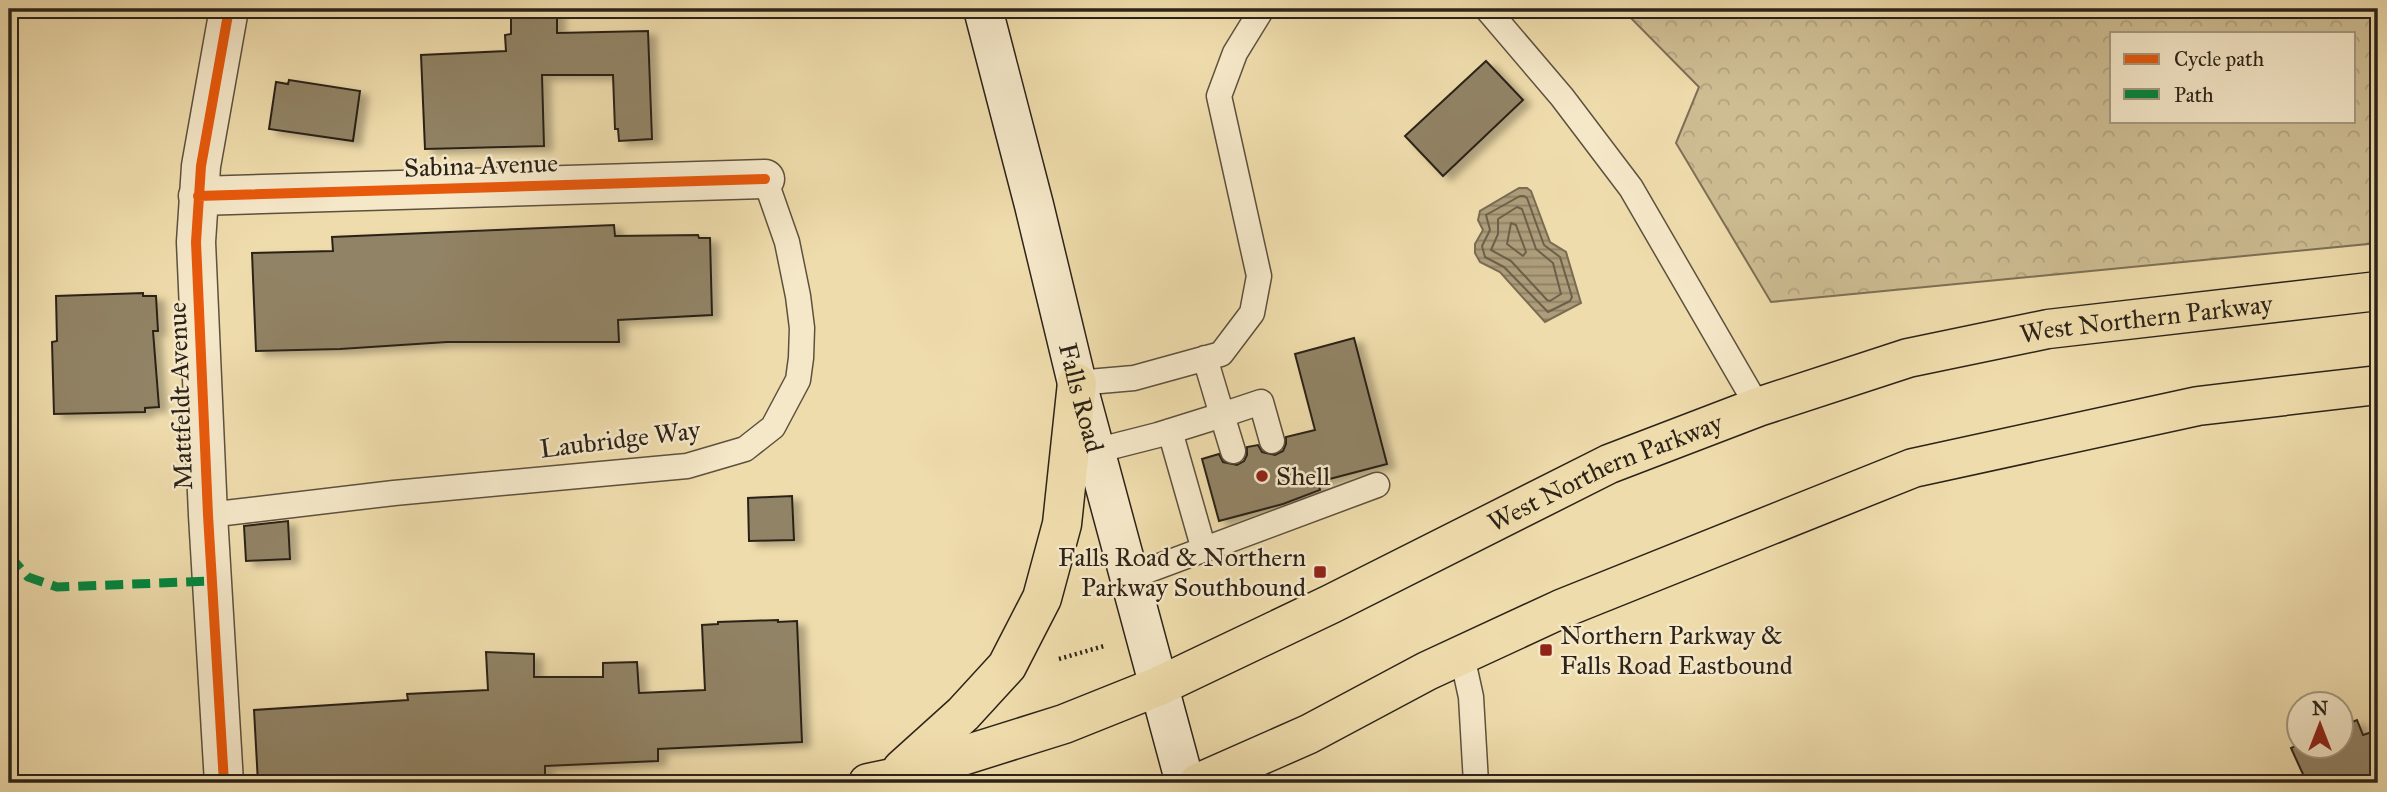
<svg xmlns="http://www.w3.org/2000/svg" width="2387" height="792" font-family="'IM FELL Great Primer',serif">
<defs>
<pattern id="forest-crowns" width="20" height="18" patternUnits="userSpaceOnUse" patternTransform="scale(1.75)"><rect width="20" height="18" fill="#cebd93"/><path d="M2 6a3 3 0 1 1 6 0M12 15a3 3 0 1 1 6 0" fill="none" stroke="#b1a27e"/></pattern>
<pattern id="water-rules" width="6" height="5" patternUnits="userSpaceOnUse" patternTransform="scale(1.75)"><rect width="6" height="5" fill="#ad9d7a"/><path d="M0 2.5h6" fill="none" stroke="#8d8063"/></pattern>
<filter id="shadow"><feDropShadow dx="8" dy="4.5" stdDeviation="3.5" flood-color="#0004"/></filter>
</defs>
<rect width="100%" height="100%" fill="#efdcac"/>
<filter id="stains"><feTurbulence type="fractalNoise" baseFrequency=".00286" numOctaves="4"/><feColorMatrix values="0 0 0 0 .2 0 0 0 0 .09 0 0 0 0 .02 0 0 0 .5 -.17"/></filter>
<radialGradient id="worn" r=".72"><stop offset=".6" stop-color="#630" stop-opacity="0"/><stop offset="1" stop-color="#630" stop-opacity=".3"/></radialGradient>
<path fill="url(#forest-crowns)" stroke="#7d7056" stroke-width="2" fill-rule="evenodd" d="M1622,9h756v234l-607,59 -95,-159 23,-56zM2112,33h242v88h-242z"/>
<path fill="url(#water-rules)" stroke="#796c53" stroke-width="2" d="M1519,188h8l4,3 19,51 16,10 15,51 -36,19 -45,-50 -20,-10 -5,-9v-9l8,-14 -5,-10 2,-9z"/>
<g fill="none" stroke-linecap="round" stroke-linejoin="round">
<path stroke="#6c604a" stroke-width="2" d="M1520,196h4l3,2 17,47 16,12 12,40 -2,4 -22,11 -44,-45 -19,-10 -3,-11 8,-16 -4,-15z
M1517,207l5,2 14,40 17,14 8,31 -11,7 -3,-1 -36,-39 -20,-11 7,-16v-15z
M1511,223l5,2 10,27 -3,4 -16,-12z"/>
</g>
<path fill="#918365" stroke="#2c2319" stroke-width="2" filter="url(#shadow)" d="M511,9h46v24l91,-2 4,108 -33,2 -1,-12h-3l-2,-54h-71l2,71 -119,3 -4,-94 85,-4 -1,-16 6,-1z
M1486,61l37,39 -80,76 -38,-40z
M289,80l71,11 -7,50 -84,-12 7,-47 12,2z
M614,225l1,11 83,-1 1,3h11l2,77 -94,5 1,22h-172l-107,7 -84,2 -4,-98 81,-2 -1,-14z
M143,293v3h13l2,35h-5l6,76 -14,1v4l-91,2 -2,-72 5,-1 -1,-45z
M1354,338l33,126 -69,18 2,8 -37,14 -64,17 -17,-62 17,-5 4,8 14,3 7,-4 3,-6v-8l11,-2 4,7 13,3 8,-4 3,-7v-7l29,-7 -20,-76z
M792,496l2,44 -45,1 -1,-43z
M288,521l2,38 -44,2 -2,-35z
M778,620v2l19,-1 5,121 -144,7v12l-113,5v10l-73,4v3h-214l-4,-73 154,-10 -1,-6 81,-4 -2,-38 48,2v23h69v-14l34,-1 2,31 66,-3 -3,-65 16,-1v-2z
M2357,720l6,15 15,-5v53h-71l-16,-35 9,-4v2h42v-20z"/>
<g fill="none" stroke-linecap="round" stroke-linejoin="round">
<defs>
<path id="service" d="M1487,9l75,88 69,91 127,219
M1077,383l57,-5 87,-24 31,-41 7,-37 -40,-180 16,-43 27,-44
M1170,431l34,119
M1095,451l63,-16 64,-20 -17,-57
M1233,451l-11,-36 39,-13 11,39
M208,515l186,-22 293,-27 58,-17 28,-22 25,-47 3,-22 1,-30 -4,-32 -11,-54 -22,-63
M1130,577l247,-92
M1462,656l9,41 5,86"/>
<path id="minor" d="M198,196l567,-17
M224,783l-16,-268 -12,-273 5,-76 28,-157"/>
<g id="secondary">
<path id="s1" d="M983,9l51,196 43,178 108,400"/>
</g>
<g id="primary">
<path d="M902,769l61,-55 44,-48 35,-68 20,-74 15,-141"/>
<path id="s2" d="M868,783l24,-5 172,-54 95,-38 172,-82 278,-140 149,-57 150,-49 140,-29 330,-38"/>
<path d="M1198,783l111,-49 118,-63 134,-62 352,-141 285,-62 180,-21"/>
</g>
</defs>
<use href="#service" stroke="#5d513e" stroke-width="27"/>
<use href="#minor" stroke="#5d513e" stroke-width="41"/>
<use href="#secondary" stroke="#2c2319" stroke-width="41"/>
<use href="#primary" stroke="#2c2319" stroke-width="41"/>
<path stroke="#2c2319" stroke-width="4.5" stroke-dasharray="2 3.5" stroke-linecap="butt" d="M1059,659l45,-13"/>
<use href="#service" stroke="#f5e8c9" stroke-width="24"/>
<use href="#minor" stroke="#f5e8c9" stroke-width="38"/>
<use href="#secondary" stroke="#f5e8c9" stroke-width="38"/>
<use href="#primary" stroke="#efdcac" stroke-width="38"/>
<path stroke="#00873e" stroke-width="9" stroke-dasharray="18 9" stroke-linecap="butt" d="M9,555l19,22 29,10 155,-6"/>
<defs>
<path id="cycleway" d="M198,196l567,-17
M224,783l-16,-268 -12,-273 5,-76 28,-157"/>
</defs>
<use href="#cycleway" stroke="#f5e8c9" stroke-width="15"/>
<use href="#cycleway" stroke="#e8590c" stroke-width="10"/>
</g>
<g fill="#8f2418" stroke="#f5e8c9" stroke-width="2.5">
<circle cx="1262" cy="476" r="7"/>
<rect x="1313" y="565" width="14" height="14" rx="3.5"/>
<rect x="1539" y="643" width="14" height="14" rx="3.5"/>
</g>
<g text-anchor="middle" stroke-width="5" stroke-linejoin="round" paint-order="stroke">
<g font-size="26" fill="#2c2319" stroke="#f5e8c9">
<text transform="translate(481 165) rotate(-2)" y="9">Sabina Avenue</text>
<text dy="9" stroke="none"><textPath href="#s2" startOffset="1368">West Northern Parkway</textPath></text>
<text transform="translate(180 396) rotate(-92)" y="9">Mattfeldt Avenue</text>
<text dy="9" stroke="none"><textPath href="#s1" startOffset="401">Falls Road</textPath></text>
<text transform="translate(620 439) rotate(-7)" y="9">Laubridge Way</text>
<text dy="9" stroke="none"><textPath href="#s2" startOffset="802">West Northern Parkway</textPath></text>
</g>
<g font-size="26" fill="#2c2319" stroke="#f5e8c9" text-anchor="start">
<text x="1276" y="485">Shell</text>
<text x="1306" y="566" text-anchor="end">Falls Road &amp; Northern<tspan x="1306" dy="30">Parkway Southbound</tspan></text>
<text x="1560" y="644">Northern Parkway &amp;<tspan x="1560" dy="30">Falls Road Eastbound</tspan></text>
</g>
</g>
<rect width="2387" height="792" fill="none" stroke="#efdcac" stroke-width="35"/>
<rect x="10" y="10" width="2366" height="771" fill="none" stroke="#2c2319" stroke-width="3.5"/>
<rect x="18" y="18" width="2352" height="757" fill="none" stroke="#2c2319" stroke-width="2"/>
<rect x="2110" y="32" width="245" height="91" fill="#f5e8c9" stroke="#a59983" stroke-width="2"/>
<rect x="2124" y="54" width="35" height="10" fill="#e8590c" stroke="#a59983" stroke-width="2"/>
<text x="2174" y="66" font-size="21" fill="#2c2319">Cycle path</text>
<rect x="2124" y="89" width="35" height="10" fill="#00873e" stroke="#a59983" stroke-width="2"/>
<text x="2174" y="102" font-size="21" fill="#2c2319">Path</text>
<g transform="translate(2320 725)"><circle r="33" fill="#f5e8c9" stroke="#a59983" stroke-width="2"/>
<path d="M0-5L12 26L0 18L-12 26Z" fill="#8f2418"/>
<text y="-10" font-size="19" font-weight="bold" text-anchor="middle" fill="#2c2319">N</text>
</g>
<rect width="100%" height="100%" filter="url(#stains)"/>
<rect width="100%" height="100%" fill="url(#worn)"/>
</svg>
